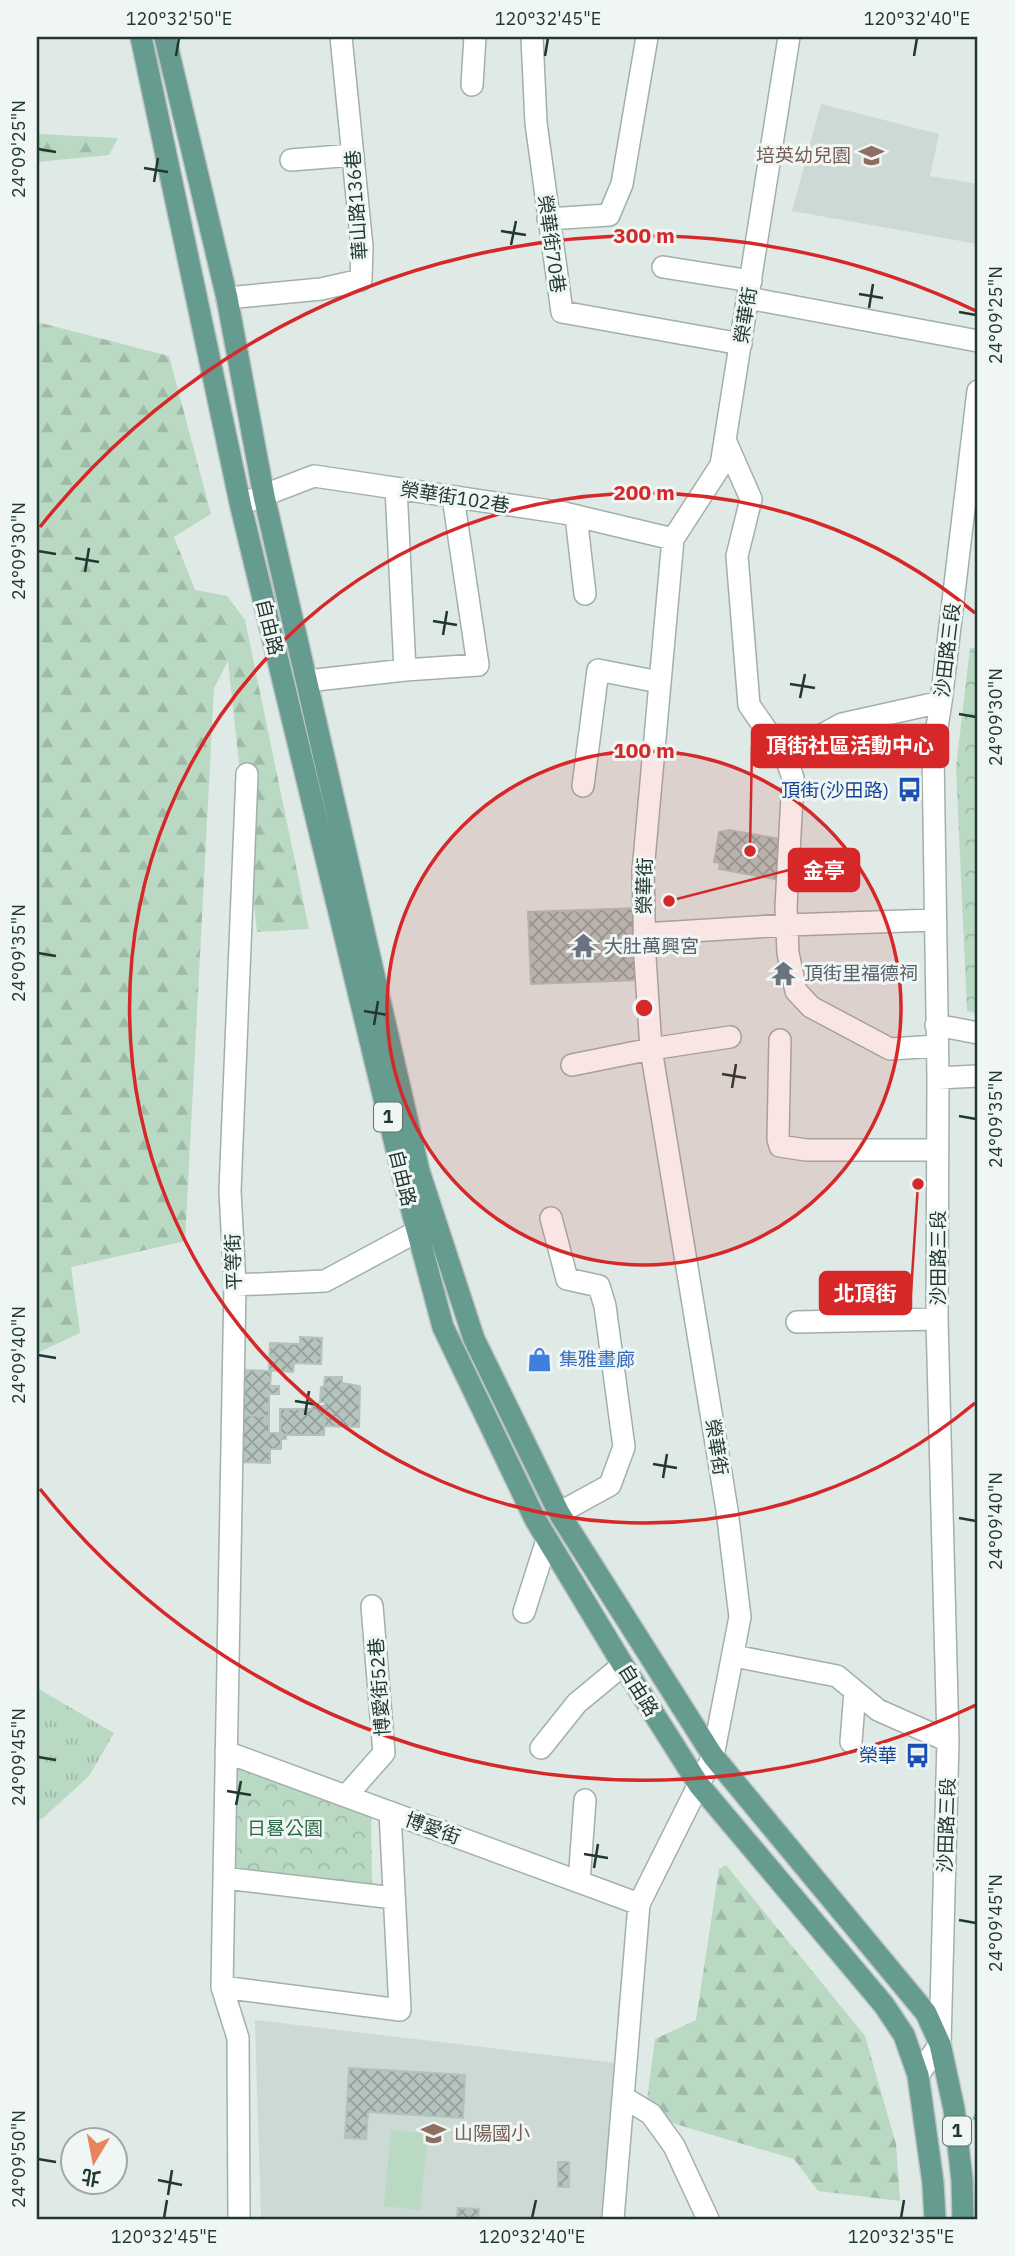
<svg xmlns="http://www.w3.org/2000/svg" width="1015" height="2256" font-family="'IBM Plex Sans','Noto Sans TC',sans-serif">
<defs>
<pattern id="grass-tufts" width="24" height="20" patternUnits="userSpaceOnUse" patternTransform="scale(1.75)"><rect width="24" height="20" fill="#b9d9c2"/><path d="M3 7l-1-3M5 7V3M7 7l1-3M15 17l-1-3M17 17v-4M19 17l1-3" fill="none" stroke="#9fbba7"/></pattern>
<pattern id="forest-firs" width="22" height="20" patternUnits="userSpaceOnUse" patternTransform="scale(1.75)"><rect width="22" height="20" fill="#b9d9c2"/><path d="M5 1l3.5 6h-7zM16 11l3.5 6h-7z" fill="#9fbba7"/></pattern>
<pattern id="park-crowns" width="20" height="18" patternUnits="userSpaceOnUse" patternTransform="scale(1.75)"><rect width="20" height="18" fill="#b9d9c2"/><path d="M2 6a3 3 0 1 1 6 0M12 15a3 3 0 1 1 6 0" fill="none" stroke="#9fbba7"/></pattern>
<pattern id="building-cross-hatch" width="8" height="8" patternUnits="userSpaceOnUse" patternTransform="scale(1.75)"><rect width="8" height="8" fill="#b5c4be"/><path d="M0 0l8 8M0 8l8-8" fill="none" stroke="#93a09b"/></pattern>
</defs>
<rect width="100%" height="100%" fill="#dfe9e5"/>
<path fill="#cdd9d4" d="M821,104l118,30 -9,42 48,8v60l-186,-33z
M255,2020l361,43 -15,156h-340z"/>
<path fill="url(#grass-tufts)" d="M37,1688l77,45 -25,43 -46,42 -6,2z"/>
<path fill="url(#forest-firs)" d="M37,134l81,4 -9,17 -72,7z
M37,322l132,34 42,158 -37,23 21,53 32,6 18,24 64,309 -52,3 -29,-271 -14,27 -29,553 -114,26 9,66 -43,20z
M726,1865l139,171 31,108 4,57 -82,-10 -24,-32 -149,-44 10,-76 41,-19 23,-151z"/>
<path fill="url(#park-crowns)" d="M970,648h8v366l-11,-3 -11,-244z
M237,1759l134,48 1,78 -136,-12z"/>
<path fill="#b9d9c2" d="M391,2130l37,4 -8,76 -36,-4z"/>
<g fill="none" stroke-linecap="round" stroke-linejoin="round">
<path stroke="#8ac0cc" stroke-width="5" d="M975,2118l3,-4"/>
</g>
<path fill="url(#building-cross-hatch)" stroke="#b2c2bc" stroke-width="2" d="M729,830l58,10 -7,40 -61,-11 1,-6 -6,-1 5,-30z
M638,908l2,72 -109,4 -3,-72z
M300,1337l22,1 -1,26 -27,-1 -1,9 -24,-2 1,-27 30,1z
M240,1370l31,1 -1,15h9v8h-10v22l-29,-1z
M325,1377h17v6l18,3 -1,41 -35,-1 1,-24h-5l1,-15h3z
M312,1406h13l-1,29h-38v4h-5v10h-11v14l-31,-1 1,-47 29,1v17h11v-24h32z
M349,2068l116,7 -2,43 -95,-6 -2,27 -21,-1z
M558,2162h11v25h-11z
M458,2208l21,1 -1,10h-21z"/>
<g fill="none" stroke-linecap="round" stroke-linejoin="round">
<defs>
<path id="minor" d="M532,37l4,86 26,189 179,32
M472,85l3,-48
M291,160l62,-5
M548,219l61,-4 13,-31 25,-147
M663,267l88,14
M227,298l94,-9 40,-9 1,-33 -21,-210
M748,298l230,43
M725,440l26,59 -14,57 12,149 37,53 7,20 -7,129 2,46 8,38 15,16 79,42 47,-3
M396,488l9,182
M241,504l73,-28 250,37 109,26
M576,516l9,78
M307,681l98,-11 73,-5 -25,-168
M786,758l21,-15 35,-19 99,-22
M583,786l15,-116 61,12
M644,934l143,-9 148,-5
M936,1025l42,8
M780,1040l-2,99 2,7 26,4h132
M572,1065l79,-16 79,-12
M938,1078l40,-2
M551,1218l16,61 32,7 6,20 19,141 -14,38 -51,28
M235,1285l90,-4 91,-49
M797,1322l140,-3
M524,1612l23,-72
M734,1656l103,20 41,34 70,31
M851,1742l4,-51
M541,1748l36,-45 46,-38
M226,1752l413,152
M346,1796l38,-43 -12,-147
M224,1878l170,20
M579,1882l6,-82
M222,1987l178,23 -10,-198
M918,2075l22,-31 8,-303 -11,-422 1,-241 -5,-326 8,-50 37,-311
M623,2097l28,17 23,32 34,73
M239,2219l-1,-181 -16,-51 13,-702 -5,-94 17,-417
M613,2219l26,-315 74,-148 27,-139 -13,-107 -76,-461 -6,-92 -2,-86 30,-332 48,-74 68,-428"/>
<path id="major" d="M141,37l100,470 163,674 39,146 92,192 88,146 76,120 185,220 20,30 14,40 15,108 2,36
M165,37l62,261 37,198 155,675 55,168 85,174 154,243 213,257 14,31 14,65 8,71 1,39"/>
</defs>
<use href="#minor" stroke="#a2b0ac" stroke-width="24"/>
<use href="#major" stroke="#bcc3c2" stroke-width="24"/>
<use href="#minor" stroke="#fff" stroke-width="21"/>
<use href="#major" stroke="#669c8f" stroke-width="21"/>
</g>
<path fill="none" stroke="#213832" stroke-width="2.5" d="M176,56l3,-18M545,56l3,-18M914,56l3,-18M38,149l18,3M144,168l24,4M154,182l4,-24M501,231l25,4M511,245l5,-24M859,294l24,4M869,308l4,-24M959,312l17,3M38,551l18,3M75,558l24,4M85,572l4,-24M433,621l24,4M443,635l4,-24M790,684l25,4M800,698l5,-24M959,714l17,3M38,953l18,3M364,1011l24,4M374,1025l4,-24M722,1074l24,4M732,1088l4,-24M959,1116l17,3M38,1355l18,3M295,1401l24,4M305,1415l4,-24M653,1464l24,4M663,1478l4,-24M959,1518l17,3M38,1757l18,3M227,1791l24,4M236,1805l5,-24M584,1854l24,4M594,1868l4,-24M959,1920l17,3M38,2159l18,3M158,2180l24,5M168,2195l4,-25M164,2218l3,-18M532,2218l4,-18M901,2218l3,-18"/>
<circle cx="644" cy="1008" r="257" fill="#d62828" fill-opacity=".12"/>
<g fill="none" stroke="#d62828" stroke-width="3.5">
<circle cx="644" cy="1008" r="257"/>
<path d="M975 1403A515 515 0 1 1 975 613"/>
<path d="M976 1705A772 772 0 0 1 40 1489M40 527A772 772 0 0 1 976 311"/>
</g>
<defs>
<symbol id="school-bare" viewBox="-9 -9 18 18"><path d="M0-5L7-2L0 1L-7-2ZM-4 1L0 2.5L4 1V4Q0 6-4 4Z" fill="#8d6e63" stroke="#eff6f3" stroke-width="2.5" paint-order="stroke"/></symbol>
<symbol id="bus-bare" viewBox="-9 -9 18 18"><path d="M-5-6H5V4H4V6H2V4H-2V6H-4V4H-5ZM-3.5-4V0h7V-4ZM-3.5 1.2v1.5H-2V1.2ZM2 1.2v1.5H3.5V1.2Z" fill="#1a4fb4" stroke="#eff6f3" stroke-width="2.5" paint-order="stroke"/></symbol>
<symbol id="temple-bare" viewBox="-9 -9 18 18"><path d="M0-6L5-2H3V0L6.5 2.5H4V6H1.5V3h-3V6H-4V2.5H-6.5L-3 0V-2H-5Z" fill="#6b7280" stroke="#eff6f3" stroke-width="2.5" paint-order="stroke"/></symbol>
<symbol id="shop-bare" viewBox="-9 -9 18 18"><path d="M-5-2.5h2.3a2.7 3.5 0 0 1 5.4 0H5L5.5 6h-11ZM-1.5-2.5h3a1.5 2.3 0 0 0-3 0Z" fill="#3f7fe0" stroke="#eff6f3" stroke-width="2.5" paint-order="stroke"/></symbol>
</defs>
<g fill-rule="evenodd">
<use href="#school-bare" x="854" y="138" width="35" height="35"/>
<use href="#bus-bare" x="892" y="772" width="35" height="35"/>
<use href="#temple-bare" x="566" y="928" width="35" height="35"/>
<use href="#temple-bare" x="766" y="956" width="35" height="35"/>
<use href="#shop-bare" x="522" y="1342" width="35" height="35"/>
<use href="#bus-bare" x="900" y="1738" width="35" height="35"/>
<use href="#school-bare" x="416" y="2116" width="35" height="35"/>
</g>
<g text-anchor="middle" stroke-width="6" stroke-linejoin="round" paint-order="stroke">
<g fill="#eff6f3" stroke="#5f716c" stroke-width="2">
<rect x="374" y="1102.5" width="28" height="29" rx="5"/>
<rect x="943" y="2116.5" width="28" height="29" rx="5"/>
</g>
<g font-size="18" font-weight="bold" fill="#213832">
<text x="388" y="1123">1</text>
<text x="957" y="2137">1</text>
</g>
<g font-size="19" fill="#785e54" stroke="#eff6f3" text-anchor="end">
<text x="851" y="162">培英幼兒園</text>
<text x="454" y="2140" text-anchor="start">山陽國小</text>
</g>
<g font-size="19" fill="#213832" stroke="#eff6f3">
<text transform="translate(356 205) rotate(-94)" y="7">華山路136巷</text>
<text transform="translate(552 244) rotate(82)" y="7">榮華街70巷</text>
<text transform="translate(745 315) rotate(-81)" y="7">榮華街</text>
<text transform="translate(455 497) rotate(9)" y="7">榮華街102巷</text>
<text transform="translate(270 627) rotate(76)" y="7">自由路</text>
<text transform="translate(947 650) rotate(-83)" y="7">沙田路三段</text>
<text transform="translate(644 886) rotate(-89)" y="7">榮華街</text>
<text transform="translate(403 1178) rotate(76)" y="7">自由路</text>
<text transform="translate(938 1258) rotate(-90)" y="7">沙田路三段</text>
<text transform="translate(233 1262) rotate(-92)" y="7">平等街</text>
<text transform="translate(717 1447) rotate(81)" y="7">榮華街</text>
<text transform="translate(379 1687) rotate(-94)" y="7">博愛街52巷</text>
<text transform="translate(639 1690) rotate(58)" y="7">自由路</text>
<text transform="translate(946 1825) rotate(-88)" y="7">沙田路三段</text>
<text transform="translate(433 1828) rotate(20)" y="7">博愛街</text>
</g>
<g font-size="19" fill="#164399" stroke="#eff6f3" text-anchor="end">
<text x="889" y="797">頂街(沙田路)</text>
<text x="897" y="1762">榮華</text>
</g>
<g font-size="19" fill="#5b616d" stroke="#eff6f3" text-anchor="start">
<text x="604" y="953">大肚萬興宮</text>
<text x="804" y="980">頂街里福德祠</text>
</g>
<g font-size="19" fill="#366cbe" stroke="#eff6f3" text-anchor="start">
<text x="559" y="1366">集雅畫廊</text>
</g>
<g font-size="19" fill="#2e6c48" stroke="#eff6f3">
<text x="285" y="1835">日晷公園</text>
</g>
</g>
<circle cx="644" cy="1008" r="10" fill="#d62828" stroke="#eff6f3" stroke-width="3.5"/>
<g font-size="21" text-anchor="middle" font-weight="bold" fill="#d62828" stroke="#eff6f3" stroke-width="6" stroke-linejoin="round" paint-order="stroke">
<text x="644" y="243">300 m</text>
<text x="644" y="500">200 m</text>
<text x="644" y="758">100 m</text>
</g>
<path fill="none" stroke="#d62828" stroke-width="2.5" d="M750 851L752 746M669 901L789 870M918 1184L911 1293"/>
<g fill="#d62828" stroke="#eff6f3" stroke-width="2.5">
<circle cx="750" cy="851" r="7"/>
<circle cx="669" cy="901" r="7"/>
<circle cx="918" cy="1184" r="7"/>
</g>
<g fill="#d62828" stroke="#d62828" stroke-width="2.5">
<rect x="752" y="725" width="196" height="42" rx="7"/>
<rect x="789" y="849" width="70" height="42" rx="7"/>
<rect x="820" y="1272" width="91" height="42" rx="7"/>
</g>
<g font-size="21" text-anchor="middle" font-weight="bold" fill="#fff">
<text x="850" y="753">頂街社區活動中心</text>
<text x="824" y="878">金亭</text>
<text x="865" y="1301">北頂街</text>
</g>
<rect width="1015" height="2256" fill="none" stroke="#eff6f3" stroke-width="77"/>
<g transform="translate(94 2161) rotate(190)"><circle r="33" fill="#eff6f3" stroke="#9daaa6" stroke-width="2"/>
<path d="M0-5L12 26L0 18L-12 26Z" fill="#e9835e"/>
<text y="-10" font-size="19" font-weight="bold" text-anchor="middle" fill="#213832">北</text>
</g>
<rect x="38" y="38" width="938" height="2180" fill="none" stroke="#213832" stroke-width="2.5"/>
<g font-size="18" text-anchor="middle" fill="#213832">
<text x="179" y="25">120°32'50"E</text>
<text x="548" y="25">120°32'45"E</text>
<text x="917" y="25">120°32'40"E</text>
<text transform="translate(19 149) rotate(-90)" y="6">24°09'25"N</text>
<text transform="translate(996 315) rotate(-90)" y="6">24°09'25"N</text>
<text transform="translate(19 551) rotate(-90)" y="6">24°09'30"N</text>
<text transform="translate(996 717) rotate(-90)" y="6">24°09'30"N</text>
<text transform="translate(19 953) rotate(-90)" y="6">24°09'35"N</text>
<text transform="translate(996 1119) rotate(-90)" y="6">24°09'35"N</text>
<text transform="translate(19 1355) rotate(-90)" y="6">24°09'40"N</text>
<text transform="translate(996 1521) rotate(-90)" y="6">24°09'40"N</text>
<text transform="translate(19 1757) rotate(-90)" y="6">24°09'45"N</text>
<text transform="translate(996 1923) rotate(-90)" y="6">24°09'45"N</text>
<text transform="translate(19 2159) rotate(-90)" y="6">24°09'50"N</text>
<text x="164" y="2243">120°32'45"E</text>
<text x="532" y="2243">120°32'40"E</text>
<text x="901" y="2243">120°32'35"E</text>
</g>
</svg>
